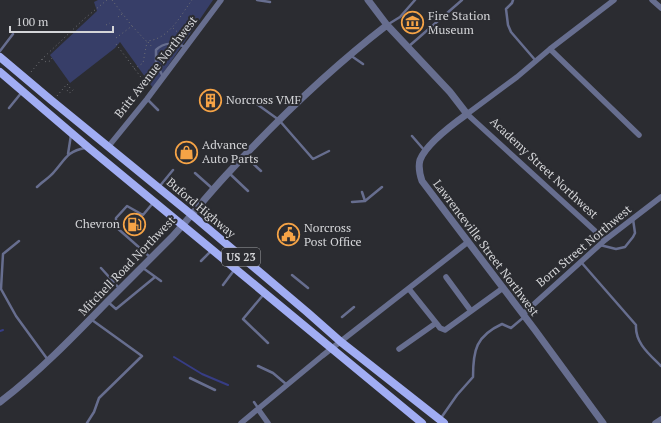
<svg xmlns="http://www.w3.org/2000/svg" width="661" height="423" font-family="'PT Serif',serif">
<rect width="100%" height="100%" fill="#2b2c31"/>
<path fill="#373e68" d="M98,0h115l-60,88 -33,-46 -5,6 -45,35 -20,-28 47,-44 -3,-9z"/>
<g fill="none" stroke-linecap="round" stroke-linejoin="round">
<path stroke="#373d85" stroke-width="2" d="M0,331l3,-1
M174,357l28,17 26,11"/>
<path stroke="#6f7074" stroke-width="1" stroke-dasharray="1 3" stroke-linecap="butt" d="M112,0l20,26
M118,17l4,-3
M106,25l4,-2
M173,28l10,9
M116,38l16,-12 14,15c23,-1 34,-25 46,-41
M148,42l4,5
M116,44l30,40
M42,59l4,3 4,-1 2,-3
M134,69l9,-6 4,-21
M31,72l10,-12 43,-41 23,-19
M57,96l10,-12 3,3 -3,4 3,2 4,-4"/>
<path stroke="#676e8f" stroke-width="2.5" d="M257,0l13,2
M513,0l-1,3 -6,6 2,16 3,7 25,29
M387,25l13,-8 15,-17
M408,47l54,-47
M0,51l13,-17
M350,55l13,9
M163,77l-7,-15v-12c8,-8 19,-8 29,-3
M147,99l11,11
M254,102l25,18 34,39 16,-8
M9,108l13,-16
M412,136l13,15
M68,154l3,-19
M245,156l16,15
M195,173l18,16
M229,173l19,18
M37,187c5,-5 12,-9 17,-15 11,-12 13,-21 31,-24
M159,187l14,-17
M362,192l3,9
M352,202l13,-1 17,-14
M19,241l-16,13 -2,35 15,27 32,44
M600,245l16,4 9,-2 8,-10 2,-4 -2,-14
M150,257l-34,-30v-9l11,-12 16,9 10,-12
M201,261l10,-10
M581,262l55,63c-1,18 13,29 25,41
M101,268l18,20
M143,268l18,13
M292,275l16,13
M223,285l12,-16
M264,294l-21,25 25,24
M108,302l8,7 39,-32
M342,317l12,-10
M258,366l15,7 13,11
M190,378l25,12
M254,402l4,6
M441,418l16,-23 16,-18c0,-27 3,-41 29,-53l9,4 13,-11
M87,423l7,-11 5,-14 43,-42 -50,-36"/>
<path stroke="#676e8f" stroke-width="5.5" d="M652,0l9,8
M550,49l89,86
M108,147l39,-48 74,-99
M605,240l-138,-126 50,-37 33,-28 64,-49
M446,277l25,34
M409,289l28,35 3,4 5,2 58,-42
M523,314l82,-74 56,-43
M399,349l37,-26
M258,409l10,14
M241,423l81,-67 146,-114
M655,423l6,-4"/>
<path stroke="#676e8f" stroke-width="7" d="M368,0l19,25 63,67 17,22c-14,10 -41,30 -47,46 -2,7 0,15 2,21l113,149 68,93
M0,402c38,-29 72,-64 106,-99 22,-22 44,-44 66,-66 20,-22 38,-45 58,-66 49,-53 100,-102 157,-146"/>
<path stroke="#a1adf3" stroke-width="8" d="M0,57l51,43 141,115 115,97 34,30 103,81
M0,72l89,76 333,275"/>
</g>
<defs>
<symbol id="museum-ring" viewBox="-11 -11 22 22"><circle r="9.5" fill="#2b2c31" stroke="#f5a346" stroke-width="1.5"/><path d="M0-6L6-3V-2H-6V-3ZM-5-1h2V3h-2ZM-1-1h2V3h-2ZM3-1h2V3H3ZM-6 4H6V6H-6Z" fill="#f5a346"/></symbol>
<symbol id="building-ring" viewBox="-11 -11 22 22"><circle r="9.5" fill="#2b2c31" stroke="#f5a346" stroke-width="1.5"/><path d="M-4-6H4V6H1V3H-1V6H-4ZM-2.5-4.3h1.7v1.8h-1.7ZM.8-4.3h1.7v1.8H.8ZM-2.5-1h1.7V.8h-1.7ZM.8-1h1.7V.8H.8Z" fill="#f5a346"/></symbol>
<symbol id="shop-ring" viewBox="-11 -11 22 22"><circle r="9.5" fill="#2b2c31" stroke="#f5a346" stroke-width="1.5"/><path d="M-5-2.5h2.3a2.7 3.5 0 0 1 5.4 0H5L5.5 6h-11ZM-1.5-2.5h3a1.5 2.3 0 0 0-3 0Z" fill="#f5a346"/></symbol>
<symbol id="fuel-ring" viewBox="-11 -11 22 22"><circle r="9.5" fill="#2b2c31" stroke="#f5a346" stroke-width="1.5"/><path d="M-5.5-6h7V0h2V4h1.3V-2.5L3-4.5l.8-.8L6-3V5H2.5V1h-1V6h-7ZM-4.2-4.7v3.2H.2V-4.7Z" fill="#f5a346"/></symbol>
<symbol id="civic-ring" viewBox="-11 -11 22 22"><circle r="9.5" fill="#2b2c31" stroke="#f5a346" stroke-width="1.5"/><path d="M-.6-6.5H3V-4.5H.6V-3L4-1V1h2V6H-6V1h2V-1L-.6-3ZM-1.2 2.5V6h2.4V2.5Z" fill="#f5a346"/></symbol>
</defs>
<g fill-rule="evenodd">
<use href="#museum-ring" x="400" y="10" width="25" height="25"/>
<use href="#building-ring" x="198" y="88" width="25" height="25"/>
<use href="#shop-ring" x="174" y="140" width="25" height="25"/>
<use href="#fuel-ring" x="122" y="212" width="25" height="25"/>
<use href="#civic-ring" x="276" y="222" width="25" height="25"/>
</g>
<g text-anchor="middle" stroke-width="4" stroke-linejoin="round" paint-order="stroke">
<rect fill="#2b2c31" stroke="#a1a2a6" stroke-width="1" x="222" y="248" width="38" height="18" rx="3"/>
<g font-size="11" font-weight="bold" fill="#d4d5d8">
<text x="241" y="261">US 23</text>
</g>
<g font-size="12" fill="#d4d5d8" stroke="#2b2c31" text-anchor="start">
<text x="428" y="20">Fire Station<tspan x="428" dy="14">Museum</tspan></text>
<text x="226" y="104">Norcross VMF</text>
<text x="202" y="149">Advance<tspan x="202" dy="14">Auto Parts</tspan></text>
<text x="120" y="228" text-anchor="end">Chevron</text>
<text x="304" y="232">Norcross<tspan x="304" dy="14">Post Office</tspan></text>
</g>
<g font-size="12" fill="#d4d5d8" stroke="#2b2c31">
<text transform="translate(156 67) rotate(-52)" y="4">Britt Avenue Northwest</text>
<text transform="translate(544 168) rotate(43)" y="4">Academy Street Northwest</text>
<text transform="translate(201 208) rotate(40)" y="4">Buford Highway</text>
<text transform="translate(584 246) rotate(-40)" y="4">Born Street Northwest</text>
<text transform="translate(486 248) rotate(53)" y="4">Lawrenceville Street Northwest</text>
<text transform="translate(127 266) rotate(-46)" y="4">Mitchell Road Northwest</text>
</g>
</g>
<path d="M10 26v6h103v-6" fill="none" stroke="#d4d5d8" stroke-width="2"/>
<text x="16" y="26" font-size="12" fill="#d4d5d8" stroke="#2b2c31" stroke-width="3" paint-order="stroke">100 m</text>
</svg>
